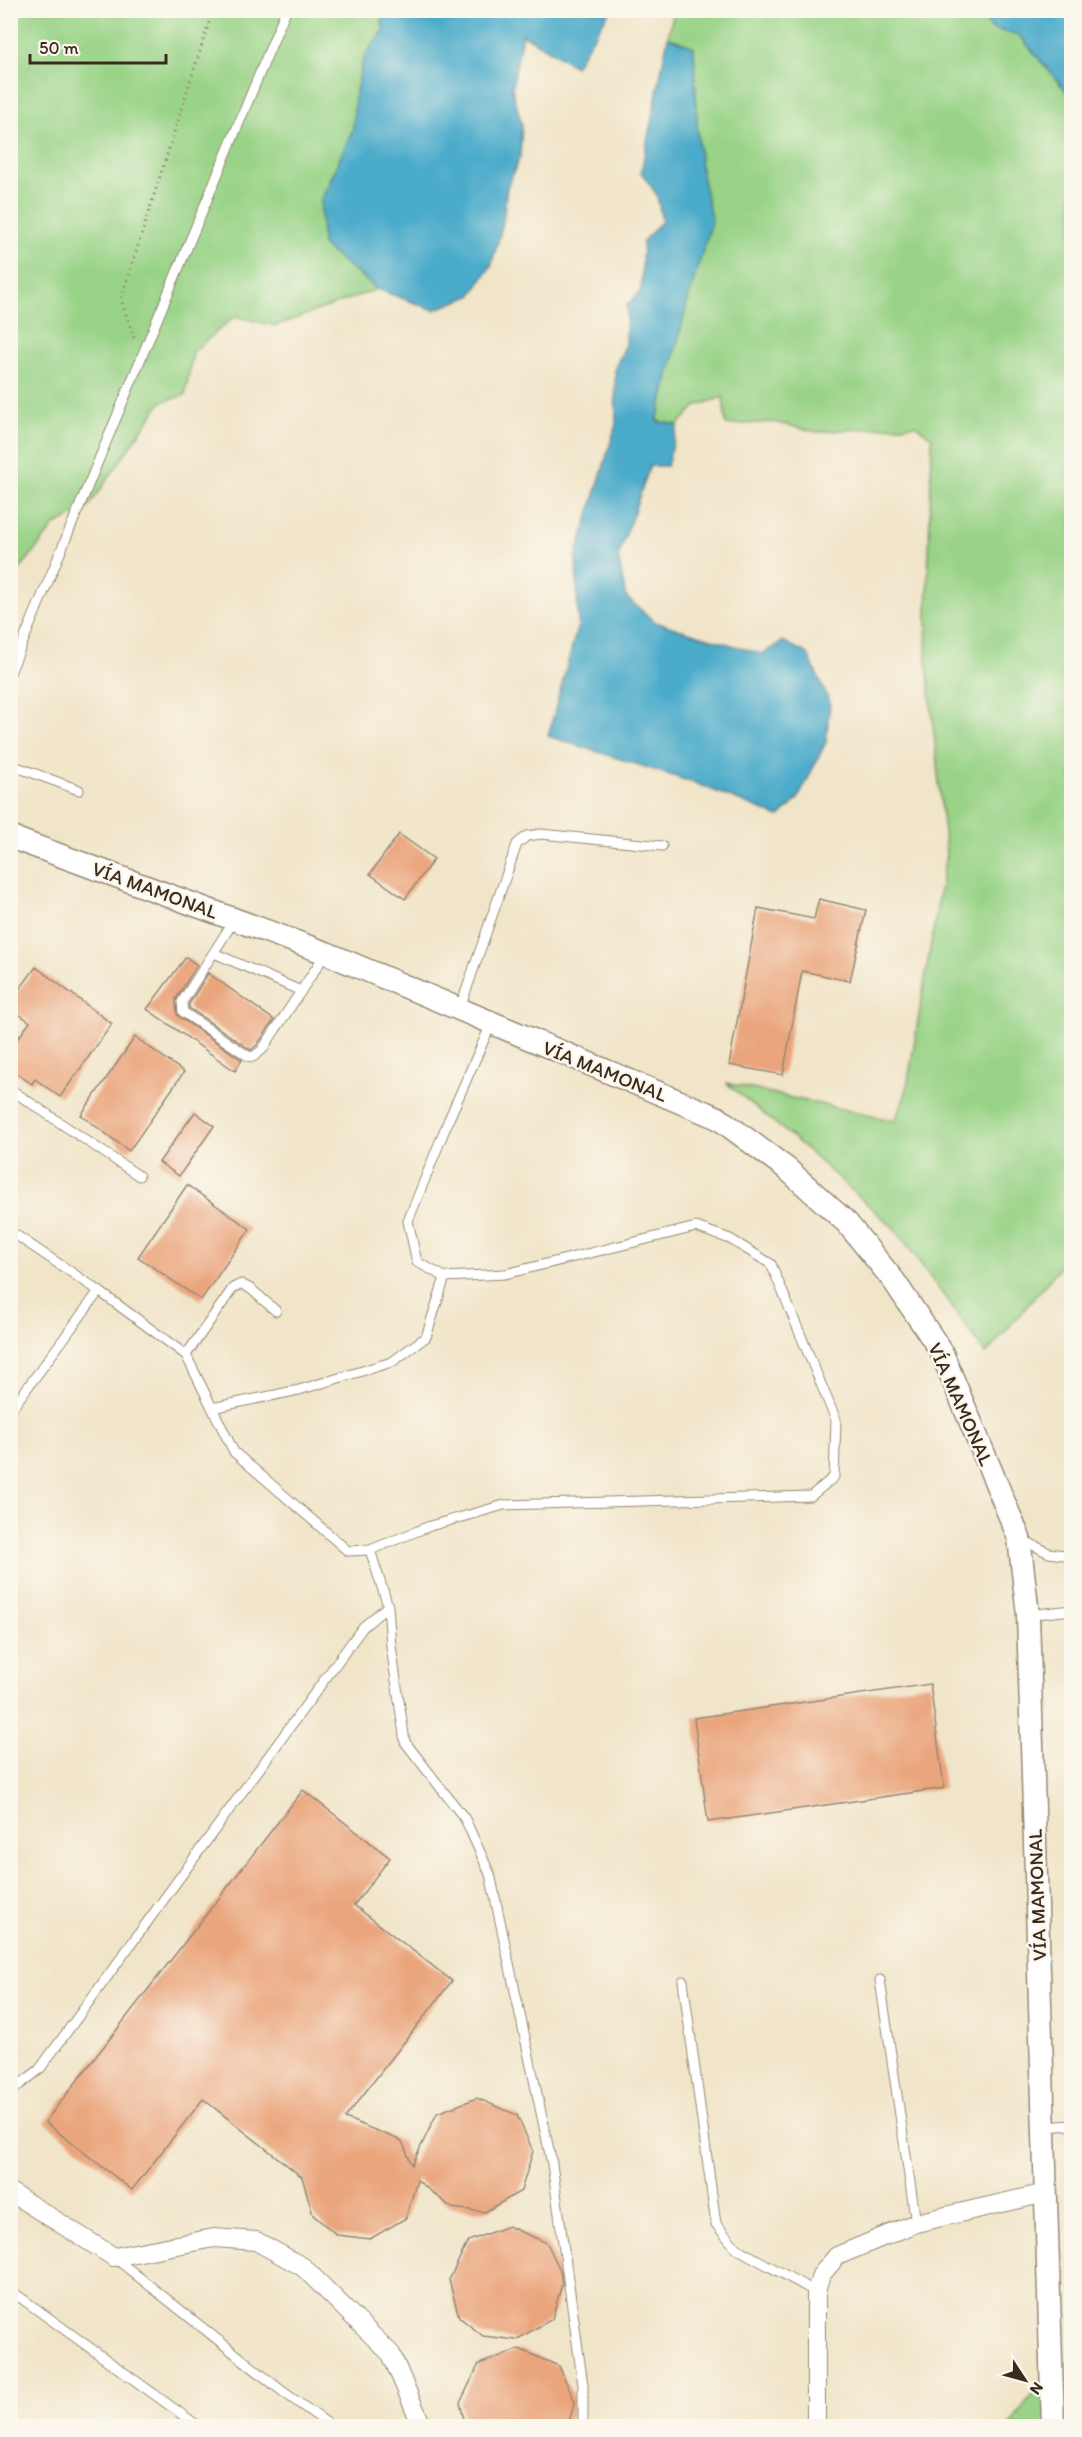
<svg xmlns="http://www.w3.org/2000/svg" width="1082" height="2437" font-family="Itim,sans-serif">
<rect width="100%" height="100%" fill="#fbf7ec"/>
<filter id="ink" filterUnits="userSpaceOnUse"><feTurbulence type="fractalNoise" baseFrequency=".0167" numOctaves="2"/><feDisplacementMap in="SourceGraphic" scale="12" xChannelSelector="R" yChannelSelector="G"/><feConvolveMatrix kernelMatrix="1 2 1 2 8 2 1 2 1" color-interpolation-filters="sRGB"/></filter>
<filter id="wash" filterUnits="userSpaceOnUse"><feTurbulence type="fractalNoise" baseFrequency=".008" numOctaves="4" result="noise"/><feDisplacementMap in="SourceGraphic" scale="24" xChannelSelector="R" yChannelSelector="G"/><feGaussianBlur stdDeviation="1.35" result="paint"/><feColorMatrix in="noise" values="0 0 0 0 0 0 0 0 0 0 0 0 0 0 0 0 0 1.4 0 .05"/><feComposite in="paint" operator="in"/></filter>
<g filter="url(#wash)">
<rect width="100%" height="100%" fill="#f1e5c9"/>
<path fill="#99d387" stroke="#6a7e52" stroke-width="1.5" d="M11,11h371l1,21 -19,24 -9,40 -2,33 -32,72 1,44 55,44 -102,37 -40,-10 -42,36 -8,43 -24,7 -74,107 -32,16 -44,55z
M674,11h304l13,17 29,8 52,62v1155l-86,101 -90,-124 -98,-88 -72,-59 169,38 11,-28 40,-239 -20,-201 6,-215 -16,-13 -99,7 -44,-10 -47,3 -3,-28 -27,9 -18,19 -21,-4 34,-132 10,-120 -4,-43 -3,-79 -26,-10z
M1051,2368l2,58h-44z"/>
<path fill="#4babca" stroke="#436a74" stroke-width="1.5" d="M382,10l228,1 -35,55 -53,-32 -10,55 10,36 -2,32 -13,30 -4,36 -12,43 -20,30 -37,14 -57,-21 -55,-44 -1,-44 32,-72 2,-33 9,-40 19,-24z
M978,11h93v86l-51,-61 -29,-8z
M668,37l26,10 3,79 4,43 11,53 -21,67 -34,132 21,4 -11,41h-17l-32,91 8,40 29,25 107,32 21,-13 25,13 22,49 -4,39 -28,57 -19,18 -84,-34 -147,-47 30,-111 -2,-68 40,-132 -1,-57 11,-24 1,-39 14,-14 2,-50 19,-20 -5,-26 -16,-23z"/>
<g id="blocks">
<path fill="#eaa57d" d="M399,834l35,25 -29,40 -35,-25z
M819,899l47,11 -16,71 -48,-10 -19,104 -54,-10 29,-157 56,11z
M186,957l11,8 -21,34 1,16 65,45 -7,11 -88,-62z
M36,967l76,57 -52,73 -25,-18 -3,5 -22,-15v-20l20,-27 -20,-14v-6z
M208,973l66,47 -17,25 -6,5 -62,-42v-4z
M135,1037l49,35 -55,79 -48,-36z
M195,1112l19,14 -35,50 -20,-14z
M187,1185l63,44 -49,71 -63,-43z
M930,1684l14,104 -236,34 -14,-104z
M303,1790l87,68 -36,47 98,76 -107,137 57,23 10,24 25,-52 40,-15 40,17 16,36 -12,40 -36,21 -33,-4 -35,-28 -11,38 -36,21 -33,-4 -24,-20 -11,-38 -99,-78 -71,91 -87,-68z
M508,2226l39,17 13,27 2,14 -10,35 -36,21 -33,-4 -24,-19 -10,-37 19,-39z
M519,2349l40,17 16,36 -8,25h-101l-6,-24 19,-39z"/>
</g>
</g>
<g filter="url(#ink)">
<use href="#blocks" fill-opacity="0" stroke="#968874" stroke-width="1.5"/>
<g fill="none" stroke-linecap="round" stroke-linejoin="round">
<defs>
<path id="service" d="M10,673l276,-663
M10,762l4,4 65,24
M235,919l-53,83 1,10 65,44 5,1 9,-7 39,-59
M214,953l87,38 25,-38
M460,1008l57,-164 10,-8 14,-2 121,12
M491,1024l-42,95 -41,102 9,41 28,15 60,-3 191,-47 34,12 41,25 65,156 -2,57 -23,19 -307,9 -74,21 -60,24 18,56 3,40 14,96 60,77 25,55 62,290 31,221v41
M10,1089l129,87
M10,1231l89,60 87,64 48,97 114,99 22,-1
M186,1355l47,-67 8,-4 10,5 25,22
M212,1408l87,-18 93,-28 34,-25 19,-60
M10,1411l89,-120
M1021,1539l28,14 23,3
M1028,1615l44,-5
M880,1980l36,243
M683,1981l33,243 20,24 80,44
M10,2092l29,-22 324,-443 25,-21
M1044,2127l28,-2
M115,2258l167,133 49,35
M10,2290l188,136"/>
<path id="minor" d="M10,2192l104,65 100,-19 42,3 47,26 88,87 31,72
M816,2426v-134l5,-17 16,-19 79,-33 130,-30"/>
<path id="tertiary" d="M10,837l316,116 392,165 68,50 61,55 47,58 47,70 78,187 9,77 25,811"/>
</defs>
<use href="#service" stroke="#968874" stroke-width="11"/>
<use href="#minor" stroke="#968874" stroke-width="20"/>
<use href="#tertiary" stroke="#968874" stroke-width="25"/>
<path stroke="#968874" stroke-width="3" stroke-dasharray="1.5 4.5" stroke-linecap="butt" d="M134,338l-13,-39 92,-289"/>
<use href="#service" stroke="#fff" stroke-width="9"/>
<use href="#minor" stroke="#fff" stroke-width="18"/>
<use href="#tertiary" stroke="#fff" stroke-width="22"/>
</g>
</g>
<g text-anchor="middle" stroke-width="5" stroke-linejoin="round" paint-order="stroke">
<g font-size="20" fill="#3b2a1e" stroke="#fbf7ec">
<text transform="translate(155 890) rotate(20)" y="7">VÍA MAMONAL</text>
<text transform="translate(605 1071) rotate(22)" y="7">VÍA MAMONAL</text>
<text transform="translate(961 1404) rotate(66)" y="7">VÍA MAMONAL</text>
<text transform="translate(1037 1895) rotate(-92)" y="7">VÍA MAMONAL</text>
</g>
</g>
<rect width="1082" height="2437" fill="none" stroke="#fbf7ec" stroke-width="36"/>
<g transform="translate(1025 2380) rotate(126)" stroke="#fbf7ec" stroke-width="4.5" paint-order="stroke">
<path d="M0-4.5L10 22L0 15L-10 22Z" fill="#3b2a1e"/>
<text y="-9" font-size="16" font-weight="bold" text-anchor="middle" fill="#3b2a1e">N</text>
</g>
<path d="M30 54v9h136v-9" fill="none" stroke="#3b2a1e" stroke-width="3"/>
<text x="39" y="54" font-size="18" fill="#3b2a1e" stroke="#fbf7ec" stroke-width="4.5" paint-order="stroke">50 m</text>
</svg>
